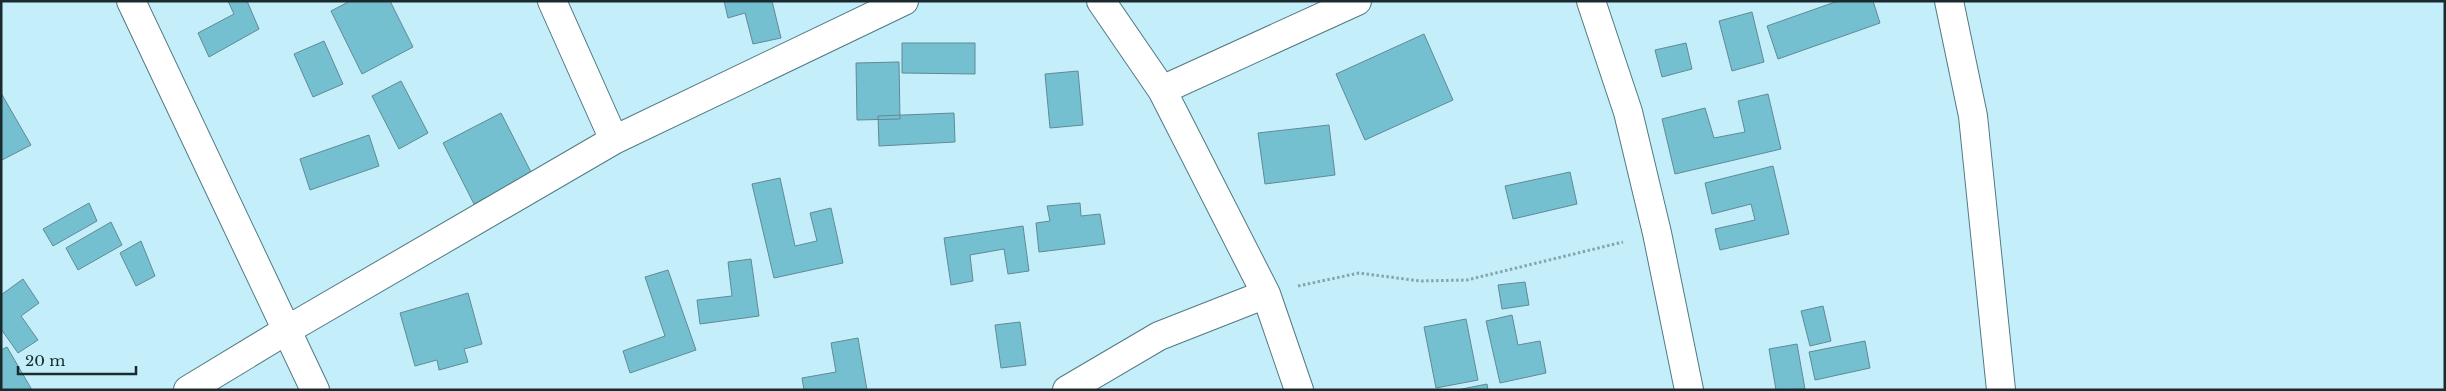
<svg xmlns="http://www.w3.org/2000/svg" width="2446" height="391" font-family="'Libre Baskerville',serif">
<rect width="100%" height="100%" fill="#c4effa"/>
<path fill="#74c0d1" stroke="#618a93" d="M228,1h19l12,28 -50,28 -11,-24 36,-19z
M350,1h40l23,46 -51,27 -31,-63z
M724,1h48l9,37 -28,6 -8,-31 -17,5z
M1838,1h35l7,22 -102,36 -11,-33z
M1752,12l12,50 -32,9 -13,-50z
M1424,34l29,66 -88,40 -29,-66z
M324,41l19,43 -30,13 -19,-43z
M902,43h73v31l-73,-1z
M1686,43l6,26 -30,8 -7,-27z
M899,62l1,57 -43,1 -1,-57z
M1078,71l5,54 -33,3 -5,-54z
M401,81l27,52 -29,16 -27,-53z
M1,93l30,52 -29,15 -1,-1z
M1768,94l13,55 -106,25 -13,-55 43,-11 9,30 31,-6 -7,-31z
M501,113l31,61 -58,30 -31,-61z
M954,113l1,29 -76,4 -1,-30z
M1329,125l6,50 -70,9 -7,-51z
M369,135l10,31 -69,24 -10,-31z
M1773,166l16,68 -69,16 -5,-21 40,-9 -4,-16 -39,10 -7,-31z
M1570,172l7,32 -64,15 -8,-33z
M780,178l15,68 22,-5 -7,-28 21,-5 12,55 -69,15 -22,-94z
M89,203l8,18 -44,25 -10,-17z
M1080,203l1,13 19,-2 5,30 -66,8 -3,-29 14,-2 -3,-15z
M111,222l11,23 -44,25 -12,-22z
M1023,226l6,45 -21,3 -4,-25 -34,6 3,26 -22,4 -7,-47z
M141,241l14,35 -19,10 -16,-33z
M751,259l8,57 -59,8 -3,-24 35,-4 -4,-34z
M668,270l28,80 -66,23 -7,-22 42,-15 -20,-59z
M23,279l16,24 -18,13 17,24 -20,13 -17,-24v-34z
M1525,282l4,23 -27,4 -4,-24z
M468,293l14,51 -18,5 4,13 -29,8 -2,-10 -22,6 -15,-53z
M1823,306l8,35 -21,5 -9,-35z
M1512,315l6,30 22,-4 6,32 -46,10 -14,-62z
M1466,319l12,61 -42,8 -12,-61z
M1020,322l6,43 -25,3 -6,-43z
M858,338l9,52h-63l-2,-12 34,-6 -5,-29z
M1865,341l5,27 -55,12 -6,-28z
M1797,344l8,45 -29,1 -7,-41z
M7,347l25,43h-31v-40z
M1487,384l1,6h-31z"/>
<g fill="none" stroke-linecap="round" stroke-linejoin="round">
<defs>
<path id="minor" d="M131,1l184,389
M552,1l62,139
M1101,1l61,89 104,204 33,96
M1591,1l37,111 29,121 32,157
M1949,1l24,115 28,274
M1162,90l195,-89
M188,390l99,-60 327,-190 290,-139
M1067,390l92,-54 107,-42"/>
</defs>
<use href="#minor" stroke="#517982" stroke-width="30"/>
<path stroke="#84a5ad" stroke-width="3" stroke-dasharray="2.5 2.5" stroke-linecap="butt" d="M1298,286l61,-13 61,8 47,-1 156,-38"/>
<use href="#minor" stroke="#fff" stroke-width="28"/>
</g>
<rect width="2446" height="391" fill="none" stroke="#1a2b2f" stroke-width="5"/>
<path d="M18 366v8h118v-8" fill="none" stroke="#1a2b2f" stroke-width="2.5"/>
<text x="25" y="366" font-size="15" fill="#1a2b2f" stroke="#c4effa" stroke-width="4" paint-order="stroke">20 m</text>
</svg>
